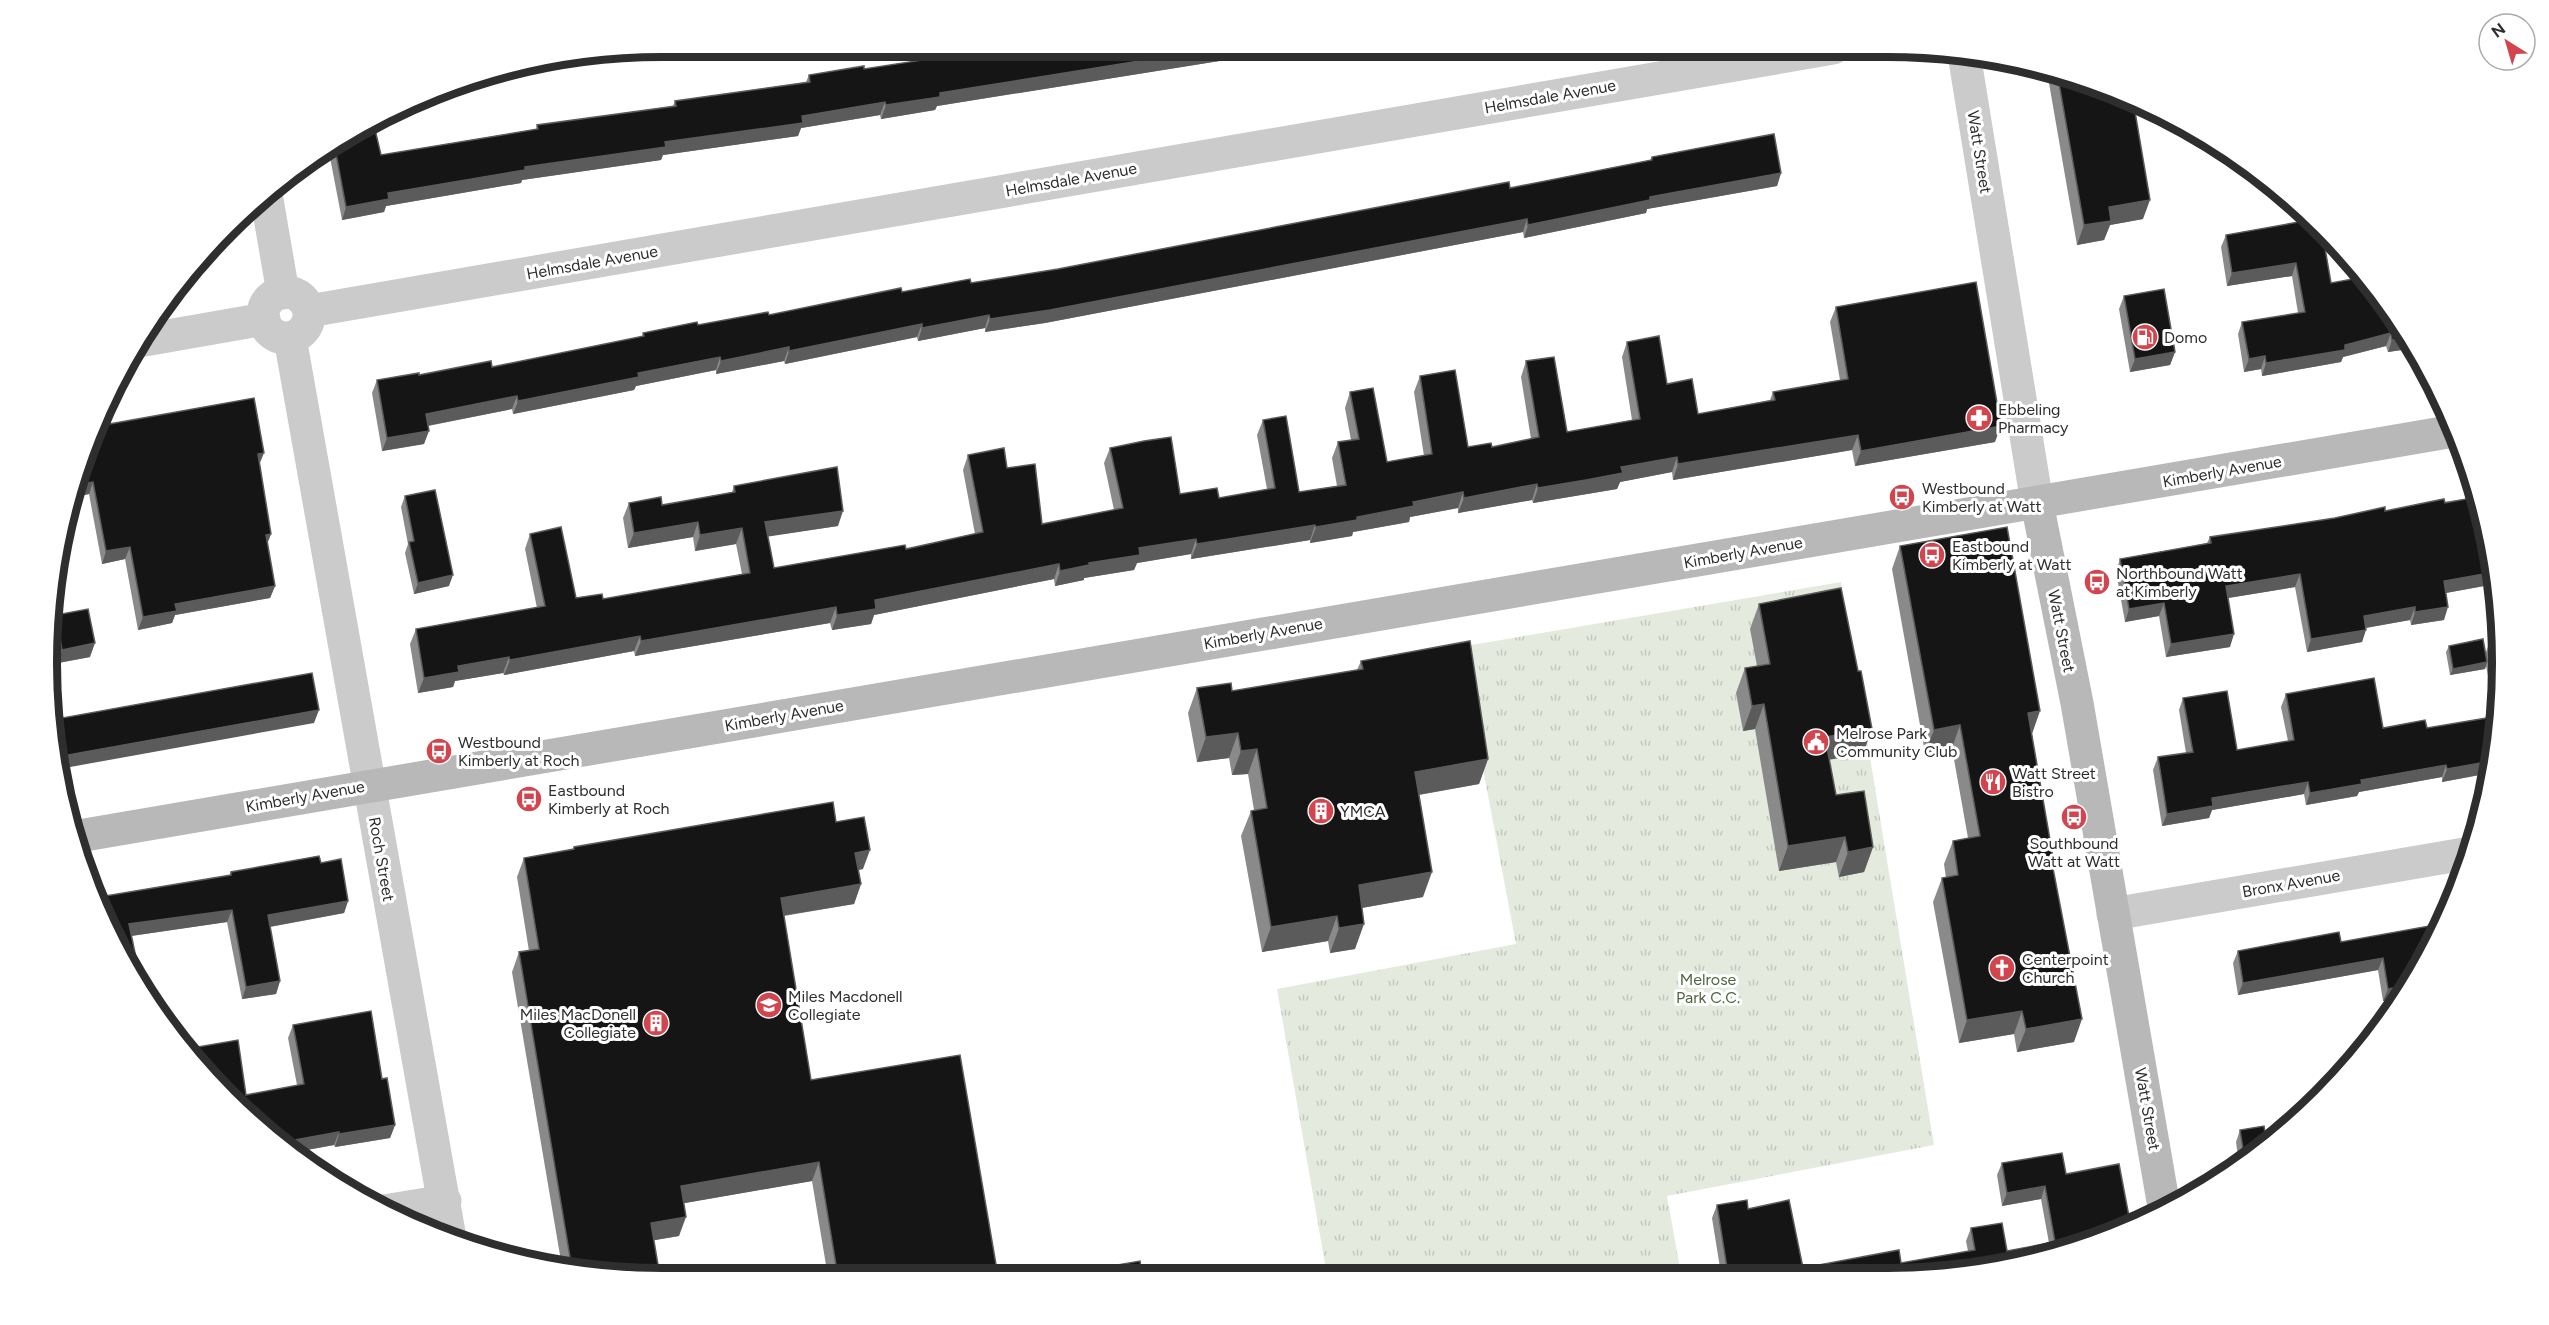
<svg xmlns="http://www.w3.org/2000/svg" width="2549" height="1325" font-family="Figtree,sans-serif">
<defs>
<pattern id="park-tufts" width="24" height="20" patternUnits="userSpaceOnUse" patternTransform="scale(1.5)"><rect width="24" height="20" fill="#e4eade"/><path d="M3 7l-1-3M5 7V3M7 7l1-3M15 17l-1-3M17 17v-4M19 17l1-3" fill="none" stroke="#c4c9bf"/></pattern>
</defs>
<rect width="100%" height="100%" fill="#fff"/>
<path fill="url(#park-tufts)" d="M1841,582l93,563 -267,51 14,78 -354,1 -50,-286 239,-45 -56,-297z"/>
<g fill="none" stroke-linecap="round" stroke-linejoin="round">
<path stroke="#cbcbcb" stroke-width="33" d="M1964,54l73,449
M266,194l17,99
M263 315a23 23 0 1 1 46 0a23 23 0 1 1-46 0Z
M309,311l1524,-263
M290,338l160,900
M139,341l125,-22
M2113,914l357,-61
M384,1211l61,-10"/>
<path stroke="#b8b8b8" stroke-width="33" d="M2037,503l40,200 87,504
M73,837l2381,-406"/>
</g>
<path fill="#8a8a8a" d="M983,47h294l-1,3 -44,9 -295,47 -2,4 -54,9 -1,-4 -79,13 -3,8 -135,19 -2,5 -139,20 -1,3 -135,23 -2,6 -42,8 -14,-73 27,-18 26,26 155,-26 1,-4 136,-19 2,-5 131,-19 3,-7 55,-6 83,-13 1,-3z
M2054,70l79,30 10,119 -33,6 -6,15 -27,5 -28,-162z
M1652,157l129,16 -4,13 -130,23 -1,4 -122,25 -1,-6 -478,91 -60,9v-4l-67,13 -1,-4 -132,27 -1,-3 -68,13v-4l-80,16 -2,4 -121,24 -1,-5 -84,17 -4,18 -42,7 -10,-58 5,-13 115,-13 150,-30 1,-4 126,-18 133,-23 69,-9 87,-14 452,-81 140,-28z
M2310,220l21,63 84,65 -27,4 -2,-6 -43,11 -2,5 -79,14 -1,-7 -17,3 -6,-38 4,-12 56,-9 -6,-37 -65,10 -6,-39 5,-12z
M2124,296l51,56 -5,13 -40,7 -11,-63z
M1836,307l159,135 -140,24 -3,-16 -179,30 -1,-8 -52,10 -3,7 -84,14 -1,-3 -74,13v-5l-48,9 -1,5 -56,10 -1,4 -42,7v-3l-119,19v-5l-54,9 -3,7 -50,8v2l-29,6 -1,-7 -180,36 -3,9 -39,6 -2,-7 -195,33 -1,-5 -130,24 -1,-2 -48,8 -2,6 -35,6 -8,-49 6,-15 121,-21 -12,-59 5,-15 46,64 27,1 139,-25 -6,-30 -41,7 -2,-14 -65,11 -5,-30 6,-15 33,2 70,-13 2,-6 104,40 -70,10 6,32 132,-19 69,-15 -12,-64 5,-15 39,13 35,56 72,-14 -10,-47 6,-15 70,46 39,4 48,-9 -10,-54 6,-15 36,72 38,-6 -5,-28 6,-16 13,-2 -6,-32 5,-16 37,70 37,-6 -10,-64 6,-16 48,71h24l39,-8 -10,-62 5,-16 41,71 65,-12 -10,-63 5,-15 40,42 31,30 72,-14 3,-8 67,-12 -10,-58z
M93,427l166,37 12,70 -4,9 8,43 -5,12 -95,17 -3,8 -34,7 -13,-71 -23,5 -13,-70 -14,3 -2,-11z
M405,496l44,90 -35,8 -9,-41 3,-9 -7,-37z
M2477,497l20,83 -2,4 -49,9 -2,27 -33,5 -1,-5 -44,8 -4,14 -55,10 -12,-65 -67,11 2,49 -64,10 -7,-41 -34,6 -9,-50 4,-13 87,-16 3,-6z
M1900,546l132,188 20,128 22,180 -57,10 -3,-18 -55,9 -26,-141 9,-24h4l-2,-14 9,-23 15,-3 -16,-90 -27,5 -33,-184z
M1759,604l104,150 -34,5 7,36 37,52 -9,25 -25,5 -3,-15 -57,9 -24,-142 -12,2 -7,-38 9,-25 12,-2 -7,-37z
M56,615l34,42 -32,6 -7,-35z
M2489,644l12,59 -11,70 -48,9v-5l-83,15 -2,4 -51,9 -2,-11 -92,16 -3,8 -47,8 -9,-56 5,-13 28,-4 -7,-43 4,-12 54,52 51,-9 -7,-34 5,-13 97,34h44l69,-12 -10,-50 -1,3 -35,6 -4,-23 3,-6 37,6z
M1361,661l127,98 -9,25 -60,11 4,102 -61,11 -7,41 -25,4 -2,-12 -66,11 -21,-116 10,-25 3,-1 -6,-36 -16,1 -3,-17 -32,4 -9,-49 9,-25 35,3 125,-21z
M836,822l27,47 -5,1 3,14 -7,20 -70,12 27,164 187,196 -170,1 -16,-96 -128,22 -5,33 -25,4 -31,37 -61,-10 -50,-295 7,-20 10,-1 -12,-74 7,-19 49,-9 1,-2z
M321,863l27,38 -4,12 -74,14 10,54 -4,13 -34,5 -15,-77 -96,14 -38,-38 137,-23 1,-3z
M2430,930l9,5 -43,64 -13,2 -5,-31 -140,25 -5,-32 5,-12 103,-9z
M293,1025l89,54 13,46 -5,13 -55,9 -1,-2 -44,8 -2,-2 -42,-56 51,-10 -9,-47z
M2240,1130l21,21 -22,13 -3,-22z
M2002,1163l64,11 65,53 -164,46 -246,1 -9,-56 5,-13 31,4 55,59 98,-5 67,-12 -2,-10 5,-13 36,23 42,-8 -8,-44 -39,7 -5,-31z"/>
<path fill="#5b5b5b" d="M1227,47h50l-1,3 -44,9 -295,47 -2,4 -54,9 5,-14 54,-12z
M885,102l-5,13 -79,13 -3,8 -135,19 -2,5 -139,20 -1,3 -135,23 -2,6 -42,8 4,-13 42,-14 137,-26 140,-25 137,-26z
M1781,173l-4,13 -130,23 -1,4 -122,25 4,-13 122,-28z
M2150,200l-7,19 -33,6 -6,15 -27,5 7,-20 25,-18z
M1527,219l-4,13 -478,91 -60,9 5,-13z
M237,224l-5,13 -15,3 16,-15z
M2296,263l-4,13 -65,10 5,-13z
M989,315l-4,13 -67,13 4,-13z
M922,324l-5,13 -132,27 4,-13z
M2391,333l-5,13 -43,11 -2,5 -79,14 4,-13 79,-18z
M2407,337l8,11 -27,4 4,-12z
M789,347l-5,14 -68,13 5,-13z
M2175,352l-5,13 -40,7 5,-13z
M2265,356l-4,13 -17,3 5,-13z
M720,357l-4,13 -80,16 -2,4 -121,24 5,-13 120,-28z
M517,396l-5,13 -91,18 5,-13z
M2001,426l-6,16 -140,24 6,-15z
M429,431l-5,13 -42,7 5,-13z
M1858,435l-6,15 -179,30 5,-16z
M264,453l-5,12 -1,-11z
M1677,457l-5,15 -52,10 -3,7 -84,14 5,-15 83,-21z
M93,482l-4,12 -14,3 5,-13z
M1537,484l-5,16 -74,13 6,-15z
M1463,492l-5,16 -48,9 -1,5 -56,10 -1,4 -42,7 6,-16 97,-25z
M843,511l-5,15 -79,12 6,-16z
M698,522l-5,15 -65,11 6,-15z
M1315,525l-5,15 -119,19 6,-15z
M742,528l-6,16 -41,7 5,-16z
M271,534l-5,13v-12z
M1196,539l-5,15 -54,9 -3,7 -50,8v2l-29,6 5,-15 79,-23z
M130,547l-5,12 -23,5 4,-13z
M1059,564l-5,15 -180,36 -3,9 -39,6 5,-15 38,-15z
M2495,572l2,8 -2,4 -55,10 4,-13z
M2300,574l-5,13 -73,12 4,-13z
M453,575l-4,11 -35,8 4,-11z
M275,586l-5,12 -95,17 -3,8 -34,7 5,-13 32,-13z
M2164,603l-5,13 -34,6 4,-13z
M836,607l-6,16 -195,33 6,-15z
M2415,607l-5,13 -51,9 5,-13z
M2448,607l-4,13 -33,5 4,-13z
M2366,630l-4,12 -55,10 4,-13z
M2234,634l-4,13 -64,10 5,-13z
M640,636l-6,15 -130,24 6,-15z
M95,643l-5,14 -32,6 4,-13z
M509,657l-6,16 -48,8 -2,6 -35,6 6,-15 34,-12z
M2487,662l-2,7 -35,6 3,-6z
M1764,704l-9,25 -12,2 9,-25z
M319,710l-5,13 -255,46 -2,-12z
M2040,711l-8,23 -4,-21z
M1960,725l-8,23 -27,5 9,-23z
M1872,729l-9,25 -47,8 9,-25z
M1238,733l-9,25 -32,4 9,-25z
M1257,749l-9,25 -16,1 9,-24z
M1488,759l-9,25 -73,13 9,-25z
M2492,761l-2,12 -48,9 5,-13z
M2446,765l-4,12 -83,15 -2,4 -51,9 4,-12 51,-13z
M2308,782l-4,12 -92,16 -3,8 -47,8 5,-12 45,-16z
M1845,837l-9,25 -57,9 9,-25z
M1873,847l-9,25 -25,5 9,-25z
M870,850l-7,19 -15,3 7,-19z
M1432,872l-9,25 -73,13 9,-25z
M861,884l-7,20 -80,13 7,-19z
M348,901l-4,12 -81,15 5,-13z
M232,910l-5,12 -103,15 5,-13z
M1337,916l-9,25 -66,11 9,-25z
M1364,924l-9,25 -25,4 9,-25z
M2383,958l-5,12 -140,25 5,-12z
M280,981l-4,13 -34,5 4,-12z
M2405,986l-9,13 -13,2 5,-12z
M2022,1011l-8,23 -55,9 8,-23z
M2082,1019l-8,23 -57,10 9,-23z
M395,1125l-5,13 -55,9 4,-13z
M339,1132l-5,13 -44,8 -12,-10z
M819,1162l-7,19 -138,24 7,-19z
M2045,1186l-4,13 -39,7 5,-13z
M686,1217l-7,19 -35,6 7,-19z"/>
<path fill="#151515" stroke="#5b5b5b" stroke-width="1.5" d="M983,47h244l-287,46v4l-54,8 -1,-3 -83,14 1,7 -138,19 1,5 -141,20v3l-137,23 1,6 -43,8 -12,-64 21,-14 18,-8 8,34 157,-26 -1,-4 139,-19 -1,-5 135,-19 -1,-7 55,-9v3l85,-13 -1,-3z
M2057,72l76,28 17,100 -41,7 2,14 -27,4z
M1774,134l7,39 -131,24v3l-122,25 -1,-6 -477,91 -60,9 -1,-4 -67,13v-4l-133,27v-4l-68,14 -1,-4 -82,16 1,4 -121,24 -1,-5 -91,18 3,17 -42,7 -10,-58 42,-7v2l72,-14 1,6 152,-31 -1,-3 54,-11 1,3 70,-13 1,3 132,-27 1,4 68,-13 1,4 87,-14 451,-87 1,6 142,-28v-3z
M2310,220l12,11 9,52 33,-6 43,60 -15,3 -1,-7 -46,12v5l-79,13 -1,-7 -16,3 -7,-37 63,-10 -9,-49 -64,10 -6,-38z
M1976,282l25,144 -140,25 -3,-16 -180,29 -1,-7 -56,10 2,6 -37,7 -48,8 -1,-4 -73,14 -1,-6 -50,10 1,4 -57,11v3l-41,7 -1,-2 -118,19 -1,-5 -57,9 1,7 -51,8v2l-29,6 -1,-7 -184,36 1,9 -39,6 -1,-8 -195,34 -1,-5 -130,24 -1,-3 -51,9 1,6 -35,6 -8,-49 129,-23 -15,-72 31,-7 15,71 26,-4 1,5 147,-26 -8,-45 -42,7 -2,-13 -64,11 -5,-30 32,-6 1,8 73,-13 -1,-6 103,-19 6,44 -78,11 9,46 131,-23 1,4 77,-17 -15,-77 36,-7 3,20 28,-4 7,60 81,-16 -13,-60 34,-7 27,-4 9,57 37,-6 2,10 56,-10 -12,-68 23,-4 13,76 47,-7 -8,-43 21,-3 -9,-47 23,-4 14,74 45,-8 -12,-78 35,-6 13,77 23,-4 1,4 47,-10 -13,-76 28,-4 13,75 73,-13 -13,-77 32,-6 8,48 25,-5 6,35 77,-14 -2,-8 75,-13 -12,-72z
M2164,289l11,63 -40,7 -11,-63z
M254,398l10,55 -6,1 13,80 -5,1 9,51 -100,18 2,7 -34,6 -13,-70 -24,4 -13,-69 -13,2 -2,-11 15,-46z
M435,490l18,85 -35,8 -9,-41 5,-1 -9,-45z
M2477,497l18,75 -51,9 4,26 -33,5v-5l-51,9 2,14 -55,9 -11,-65 -74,12 8,48 -63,10 -7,-41 -35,6 -9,-50 91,-16 -1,-6 125,-19 50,-11v4l59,-12 1,4z
M2007,527l33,184 -12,2 25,144 -2,1 31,161 -56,10 -4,-18 -55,9 -25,-142 16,-3 -5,-34 27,-5 -20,-111 -26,5 -34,-184z
M1841,588l17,83h3l11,58 -47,8 11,58 28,-4 9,56 -25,5 -3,-15 -57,9 -24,-142 -12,2 -7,-38 25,-4 -11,-60z
M88,609l7,34 -33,7 -6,-35z
M2483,639l4,23 -34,7 -4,-23z
M1470,641l18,118 -73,13 17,100 -73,13 5,39 -25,4 -2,-12 -66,11 -20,-116 16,-3 -10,-59 -16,2 -3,-18 -32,4 -9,-49 34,-5 1,8 131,-22 -2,-8z
M2499,642l2,61v2l-12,-61z
M312,673l7,37 -262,47 -6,-37z
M2374,678l9,50 42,-8 2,8 72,-12 -7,45 -45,8 -1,-4 -85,15 1,4 -52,9 -2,-11 -96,16 1,8 -46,8 -9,-57 35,-5 -10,-54 44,-7 10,59 57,-10 -8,-46z
M833,802l3,20 28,-5 6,33 -15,3 6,31 -80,14 30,182 149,-25 38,221 -160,1 -19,-115 -138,24 5,31 -35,6 9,54h-37l-51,-8 -53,-317 20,-3 -15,-91 50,-9v-2z
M319,856l2,7 20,-4 7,42 -80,14 12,66 -34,6 -14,-77 -103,14 13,63h-1l-48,-89 138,-23v-3z
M2429,926l1,4 12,-2 -3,7 -34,51 -17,3 -5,-31 -140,25 -5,-32 101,-19 2,10z
M371,1011l11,68 5,-1 8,47 -56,9v-2l-61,11 -51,-45 -41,-49 52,-9 8,55 58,-11 -11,-59z
M2264,1126l3,20 -6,5 -16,10 -5,-31z
M2062,1153l4,21 53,-10 12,63 -9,5 -155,41 -239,1 -11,-69 30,-5 1,9 41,-9 14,68 96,-18 2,13 74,-13 -4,-22 31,-5 5,28 48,-9 -10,-56 -38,7 -5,-30z
M1140,1261l2,15h-88z"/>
<defs>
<symbol id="fuel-disc" viewBox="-11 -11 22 22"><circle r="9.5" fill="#d2444e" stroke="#fff"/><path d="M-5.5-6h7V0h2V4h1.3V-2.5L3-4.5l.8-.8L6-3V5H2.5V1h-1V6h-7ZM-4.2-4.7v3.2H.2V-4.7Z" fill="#fff"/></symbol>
<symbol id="pharmacy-disc" viewBox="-11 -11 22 22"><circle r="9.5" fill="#d2444e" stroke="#fff"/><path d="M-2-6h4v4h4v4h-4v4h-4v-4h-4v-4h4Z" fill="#fff"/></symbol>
<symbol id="bus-disc" viewBox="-11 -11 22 22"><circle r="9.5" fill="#d2444e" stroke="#fff"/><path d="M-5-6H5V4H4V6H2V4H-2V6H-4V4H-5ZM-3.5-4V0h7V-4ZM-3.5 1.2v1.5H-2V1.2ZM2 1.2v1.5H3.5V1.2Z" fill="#fff"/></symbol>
<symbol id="civic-disc" viewBox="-11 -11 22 22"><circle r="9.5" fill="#d2444e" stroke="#fff"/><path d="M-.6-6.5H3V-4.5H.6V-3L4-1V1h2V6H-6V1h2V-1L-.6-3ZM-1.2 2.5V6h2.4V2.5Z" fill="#fff"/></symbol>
<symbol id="restaurant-disc" viewBox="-11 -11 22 22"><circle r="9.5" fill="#d2444e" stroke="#fff"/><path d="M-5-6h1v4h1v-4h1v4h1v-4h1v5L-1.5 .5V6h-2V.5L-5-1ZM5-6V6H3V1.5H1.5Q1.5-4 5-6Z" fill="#fff"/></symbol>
<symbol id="building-disc" viewBox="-11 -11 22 22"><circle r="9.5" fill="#d2444e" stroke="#fff"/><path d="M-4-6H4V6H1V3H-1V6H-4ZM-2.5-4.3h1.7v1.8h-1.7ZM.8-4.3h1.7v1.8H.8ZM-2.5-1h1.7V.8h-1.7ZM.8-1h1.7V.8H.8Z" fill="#fff"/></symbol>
<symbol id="church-disc" viewBox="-11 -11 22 22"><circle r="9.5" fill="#d2444e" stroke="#fff"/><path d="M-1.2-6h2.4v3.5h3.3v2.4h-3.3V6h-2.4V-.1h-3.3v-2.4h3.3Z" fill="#fff"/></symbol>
<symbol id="school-disc" viewBox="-11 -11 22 22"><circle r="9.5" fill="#d2444e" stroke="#fff"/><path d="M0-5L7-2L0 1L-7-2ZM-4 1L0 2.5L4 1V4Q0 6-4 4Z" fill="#fff"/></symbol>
</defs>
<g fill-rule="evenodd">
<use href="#fuel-disc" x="2130" y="322" width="30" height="30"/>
<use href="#pharmacy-disc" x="1964" y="403" width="30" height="30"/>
<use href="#bus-disc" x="1887" y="482" width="30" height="30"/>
<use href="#bus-disc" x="1917" y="540" width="30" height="30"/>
<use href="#bus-disc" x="2082" y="567" width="30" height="30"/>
<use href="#civic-disc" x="1801" y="727" width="30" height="30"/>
<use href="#bus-disc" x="424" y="736" width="30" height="30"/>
<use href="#restaurant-disc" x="1978" y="767" width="30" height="30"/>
<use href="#bus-disc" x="514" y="784" width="30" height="30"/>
<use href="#building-disc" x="1306" y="796" width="30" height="30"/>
<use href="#bus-disc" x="2059" y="802" width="30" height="30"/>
<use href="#church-disc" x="1987" y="953" width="30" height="30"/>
<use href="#school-disc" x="754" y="990" width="30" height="30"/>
<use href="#building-disc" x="641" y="1008" width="30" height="30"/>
</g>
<g text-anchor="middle" stroke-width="6" stroke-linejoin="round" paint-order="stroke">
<g font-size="16" fill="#2e2e2e" stroke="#fff">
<text transform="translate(1550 96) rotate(-10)" y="6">Helmsdale Avenue</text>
<text transform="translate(1980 152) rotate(81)" y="6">Watt Street</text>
<text transform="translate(1071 179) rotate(-10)" y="6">Helmsdale Avenue</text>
<text transform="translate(592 262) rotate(-10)" y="6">Helmsdale Avenue</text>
<text transform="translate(2222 471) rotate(-10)" y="6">Kimberly Avenue</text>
<text transform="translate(1743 552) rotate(-10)" y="6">Kimberly Avenue</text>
<text transform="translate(2062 631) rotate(79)" y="6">Watt Street</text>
<text transform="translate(1263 633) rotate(-10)" y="6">Kimberly Avenue</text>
<text transform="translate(784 715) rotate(-10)" y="6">Kimberly Avenue</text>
<text transform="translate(305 796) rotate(-10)" y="6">Kimberly Avenue</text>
<text transform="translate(382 859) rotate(80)" y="6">Roch Street</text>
<text transform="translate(2291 883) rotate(-10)" y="6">Bronx Avenue</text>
<text transform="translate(2148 1109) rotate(80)" y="6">Watt Street</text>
</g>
<g font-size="16" fill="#2e2e2e" stroke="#fff" text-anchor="start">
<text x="2164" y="343">Domo</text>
<text x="1998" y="415">Ebbeling<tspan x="1998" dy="18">Pharmacy</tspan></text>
<text x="1922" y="494">Westbound<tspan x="1922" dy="18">Kimberly at Watt</tspan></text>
<text x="1952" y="552">Eastbound<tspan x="1952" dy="18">Kimberly at Watt</tspan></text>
<text x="2116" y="579">Northbound Watt<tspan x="2116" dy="18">at Kimberly</tspan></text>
<text x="1836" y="739">Melrose Park<tspan x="1836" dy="18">Community Club</tspan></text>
<text x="458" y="748">Westbound<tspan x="458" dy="18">Kimberly at Roch</tspan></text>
<text x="2012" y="779">Watt Street<tspan x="2012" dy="18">Bistro</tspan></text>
<text x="548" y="796">Eastbound<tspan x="548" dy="18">Kimberly at Roch</tspan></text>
<text x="1340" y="817">YMCA</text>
<text x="2074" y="849" text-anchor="middle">Southbound<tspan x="2074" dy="18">Watt at Watt</tspan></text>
<text x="2022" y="965">Centerpoint<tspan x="2022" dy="18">Church</tspan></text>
<text x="788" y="1002">Miles Macdonell<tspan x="788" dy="18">Collegiate</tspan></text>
<text x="636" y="1020" text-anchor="end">Miles MacDonell<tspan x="636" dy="18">Collegiate</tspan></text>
</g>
<g font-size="16" fill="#526541" stroke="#fff">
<text x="1708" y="985">Melrose<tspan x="1708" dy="18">Park C.C.</tspan></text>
</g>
</g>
<path d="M0 0H2549V1325H0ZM662 57H1887A605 605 0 0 1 2492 662V663A605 605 0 0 1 1887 1268H662A605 605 0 0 1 57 663V662A605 605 0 0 1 662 57Z" fill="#fff" fill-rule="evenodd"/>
<path fill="none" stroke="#2e2e2e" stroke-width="8" d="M662 57H1887A605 605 0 0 1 2492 662V663A605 605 0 0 1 1887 1268H662A605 605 0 0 1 57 663V662A605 605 0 0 1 662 57Z"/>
<g transform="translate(2507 42) rotate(323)"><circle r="28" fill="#ffffff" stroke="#ababab" stroke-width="1.5"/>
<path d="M0-4.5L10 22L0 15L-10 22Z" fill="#d2444e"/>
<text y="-9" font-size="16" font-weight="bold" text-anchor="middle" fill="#2e2e2e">N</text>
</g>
</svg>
